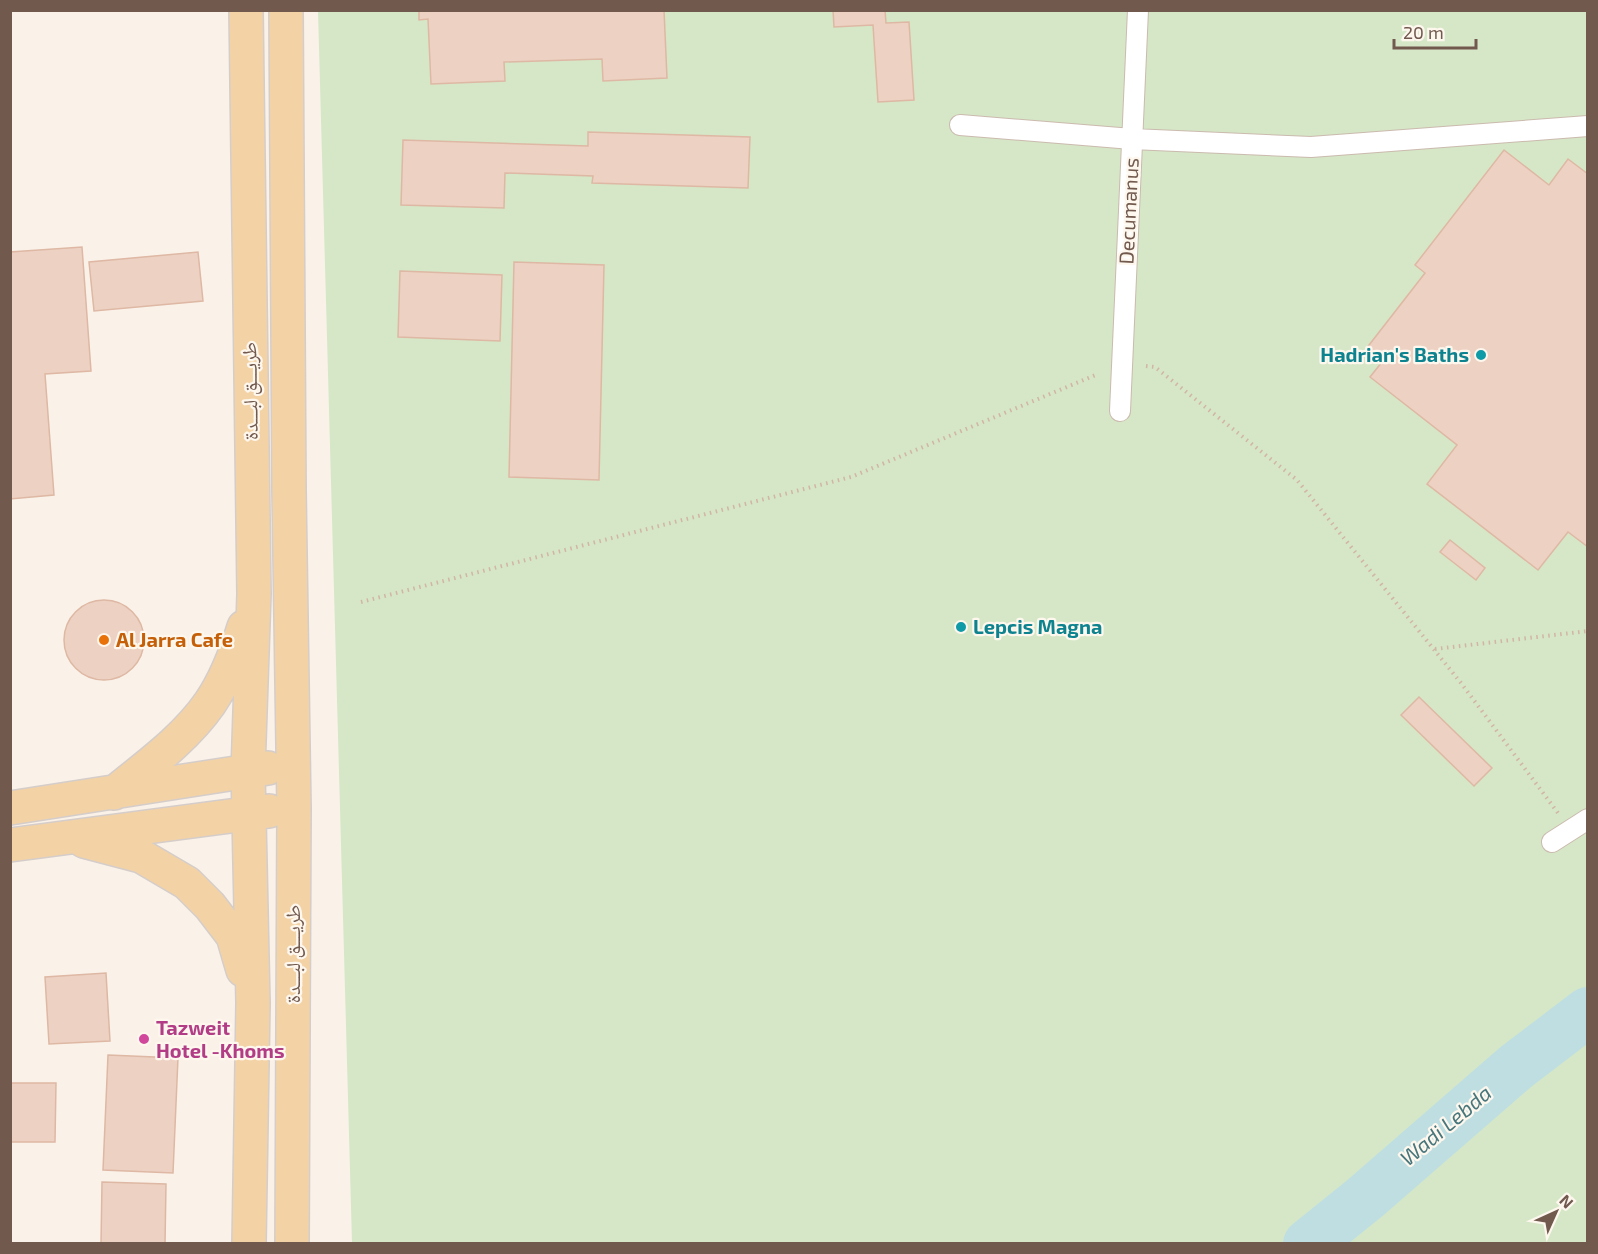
<svg xmlns="http://www.w3.org/2000/svg" width="1598" height="1254" font-family="'Exo 2','Noto Naskh Arabic',sans-serif">
<rect width="100%" height="100%" fill="#faf2e8"/>
<path fill="#d5e7c7" d="M318,11h1269v1232h-1235z"/>
<g fill="none" stroke-linecap="round" stroke-linejoin="round">
<path stroke="#bedee2" stroke-width="50" d="M1308,1244l57,-46 152,-132 71,-54"/>
</g>
<path fill="#edd1c2" stroke="#deb8a4" stroke-width="1.5" d="M419,10h245l3,68 -64,3 -1,-22 -98,3 1,19 -74,3 -3,-65 -9,1z
M833,10h52l1,13 23,-1 5,78 -36,2 -5,-77 -39,2z
M588,132l162,5 -2,51 -156,-5 1,-7 -88,-3 -1,35 -103,-3 2,-65 185,6z
M1504,150l45,35 19,-26 20,15v373l-20,-15 -30,38 -111,-86 30,-39 -87,-68 12,-15 -16,-13 59,-76 -10,-8z
M82,247l9,124 -46,3 9,121 -44,4v-247z
M198,252l5,49 -109,10 -5,-49z
M514,262l90,3 -5,215 -90,-3z
M400,271l102,4 -2,66 -102,-4z
M1450,540l35,28 -9,12 -36,-28z
M64 640a40 40 0 1 1 80 0a40 40 0 1 1-80 0Z
M1419,697l73,71 -18,18 -73,-71z
M106,973l4,68 -61,3 -4,-67z
M108,1055l70,3 -5,115 -70,-3z
M10,1083h46l-1,59h-45z
M102,1182l64,2 -1,60h-64z"/>
<g fill="none" stroke-linecap="round" stroke-linejoin="round">
<defs>
<path id="pedestrian" d="M960,125l172,14 179,8 277,-21
M1120,411l18,-401
M1552,842l36,-23"/>
<path id="primary" d="M246,10l8,584 -6,177 5,232 -4,241
M286,10l3,480 5,319 -2,435
M114,793c33,-27 71,-54 96,-90 15,-22 26,-50 34,-76
M10,808l258,-40
M84,841l57,15 46,27 23,23 23,30 10,34
M10,845l259,-34"/>
</defs>
<use href="#pedestrian" stroke="#cbbaae" stroke-width="22"/>
<use href="#primary" stroke="#d5cdca" stroke-width="36"/>
<path stroke="#d2b5a5" stroke-width="4" stroke-dasharray="1.5 4.5" stroke-linecap="butt" d="M1146,366l9,1 142,113 164,203 97,130
M361,602l490,-125 247,-103
M1435,649l153,-18"/>
<use href="#pedestrian" stroke="#fff" stroke-width="20"/>
<use href="#primary" stroke="#f3d3a6" stroke-width="33"/>
</g>
<g fill="#0f9aa8" stroke="#fdf7ee" stroke-width="2">
<circle cx="1481" cy="355" r="6"/>
<circle cx="961" cy="627" r="6"/>
</g>
<circle fill="#e8710a" stroke="#fdf7ee" stroke-width="2" cx="104" cy="640" r="6"/>
<circle fill="#d1479c" stroke="#fdf7ee" stroke-width="2" cx="144" cy="1039" r="6"/>
<g text-anchor="middle" stroke-width="4.5" stroke-linejoin="round" paint-order="stroke">
<g font-size="20" fill="#72594e" stroke="#fdf7ee">
<text transform="translate(1129 211) rotate(-87)" y="7">Decumanus</text>
<text transform="translate(250 391) rotate(-91)" y="7">طريـــق لبـــدة</text>
<text transform="translate(293 954) rotate(-90)" y="7">طريـــق لبـــدة</text>
</g>
<g font-size="20" font-weight="bold" fill="#0d838f" stroke="#fdf7ee" text-anchor="end">
<text x="1469" y="362">Hadrian's Baths</text>
<text x="973" y="634" text-anchor="start">Lepcis Magna</text>
</g>
<g font-size="20" font-weight="bold" fill="#c56008" stroke="#fdf7ee" text-anchor="start">
<text x="116" y="647">Al Jarra Cafe</text>
</g>
<g font-size="20" font-weight="bold" fill="#b23c85" stroke="#fdf7ee" text-anchor="start">
<text x="156" y="1035">Tazweit<tspan x="156" dy="23">Hotel -Khoms</tspan></text>
</g>
<g font-size="21" font-style="italic" fill="#47767c" stroke="#fdf7ee">
<text transform="translate(1446 1126) rotate(-40)" y="7">Wadi Lebda</text>
</g>
</g>
<rect width="1598" height="1254" fill="none" stroke="#72594e" stroke-width="24"/>
<g transform="translate(1556 1212) rotate(45)" stroke="#fdf7ee" stroke-width="4.5" paint-order="stroke">
<path d="M0-4.5L10 22L0 15L-10 22Z" fill="#72594e"/>
<text y="-9" font-size="16" font-weight="bold" text-anchor="middle" fill="#72594e">N</text>
</g>
<path d="M1394 39v9h82v-9" fill="none" stroke="#72594e" stroke-width="3"/>
<text x="1403" y="39" font-size="18" fill="#72594e" stroke="#fdf7ee" stroke-width="4.5" paint-order="stroke">20 m</text>
</svg>
